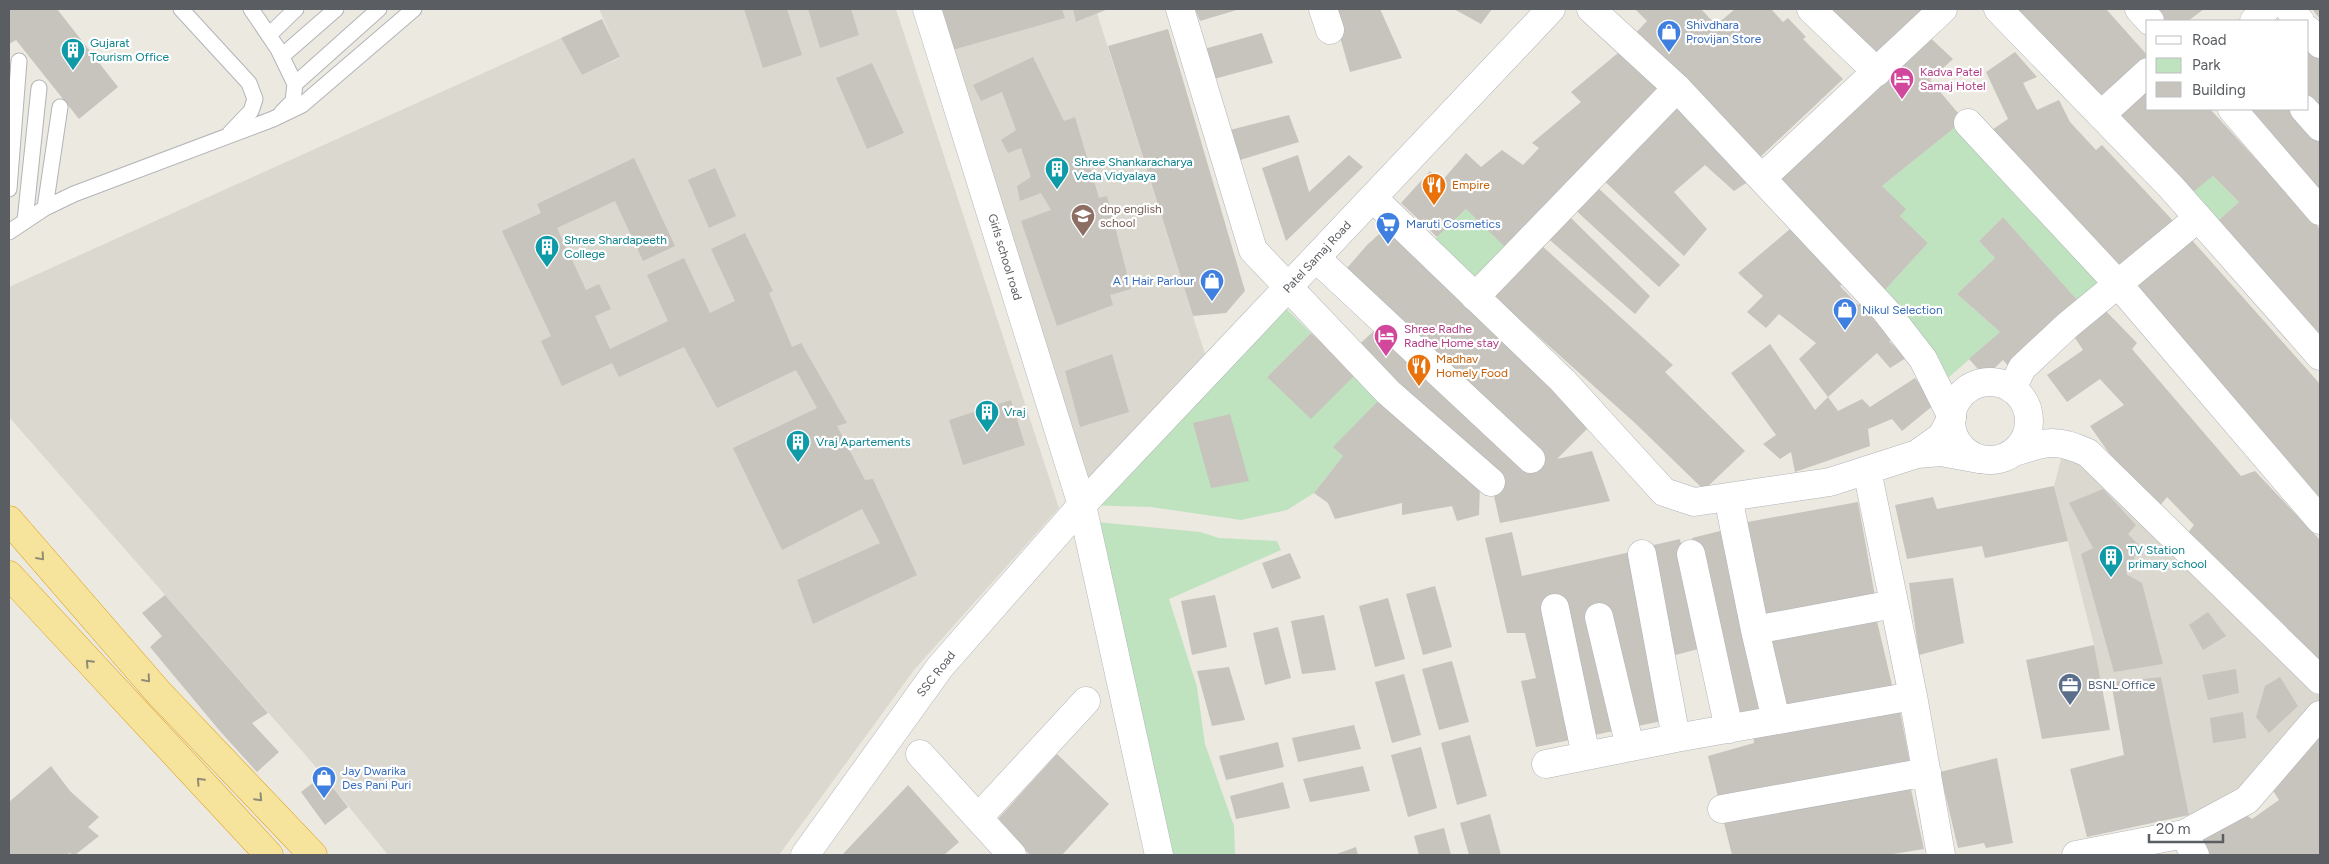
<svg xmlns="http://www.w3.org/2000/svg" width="2329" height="864" font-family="Figtree,sans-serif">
<rect width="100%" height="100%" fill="#ece9e1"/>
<path fill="#dbd8d0" d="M599,9h297l163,499 -145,162 -135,185h-391l-65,-80 -314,-358v-130l552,-249 21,37 38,-17z
M927,9h146l4,13 20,-9 113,357 -128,135z
M2065,444l255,236v35l-73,85 -55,30 -31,-153 -60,6 -7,-38 -40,-159z"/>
<path fill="#bfe2bf" d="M1965,119l153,165 -32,26 -83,-93 -24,24 16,17 -38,36 43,38 -52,46 -18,-15 -47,-71 45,-49 -28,-27 5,-7 -23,-23z
M2213,176l26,26 -31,27 -19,-34z
M1466,209l49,47 -40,41 -48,-46 10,-14z
M1277,300l34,33 -44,44 89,-3 24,25 -46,48 9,9 -29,37 -27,17 -46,10 -90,-13 -69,-2z
M1086,521l114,11 19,6 58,3 4,9 -112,49 28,88 8,57 29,82 1,29h-76z"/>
<path fill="#c7c4be" d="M9,9h48l61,78 -39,32 -63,-79 -7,4z
M744,9h43l15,46 -39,13z
M808,9h43l8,26 -39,13z
M937,9h125l3,9 -116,33z
M1073,9h35l-32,13z
M1195,9h45l-40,12z
M1332,9h48l22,49 -52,14z
M1454,9h38l-11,15z
M1635,9h66l15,16 19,-16h36l12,13 5,-4 18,19 -3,2 40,40 -86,81 -126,-122 16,-17z
M1823,9h101l-52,49z
M2010,9h96l42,47 -53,44z
M2147,9h57l-16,12h-30z
M2312,9h8v10z
M602,19l18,38 -38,18 -21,-37z
M1168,29l77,262 -19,22 -33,3 -85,-270z
M1924,32l29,27 -23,21 34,40 -82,66 24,23 -6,7 28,27 -45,49 -104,-113z
M1262,33l11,30 -59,16 -10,-30z
M2308,41l12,14v64l-12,-14z
M2015,52l22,25 -14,6 14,27 22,-10 11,22 26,28 6,-5 75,80 -62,50 -129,-141 22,-15 -22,-47z
M1618,53l45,36 -156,160 -41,-40 -29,28 -36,-34 29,-32 11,11 25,-29 15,14 21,-17 21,15 16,-17 -7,-5 49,-41 -10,-10z
M1033,57l31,64 11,-4 24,81 8,-2 24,93 -21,6 3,10 -56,21 -36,-105 30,-11 -10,-17 -21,8 -3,-15 14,-9 -10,-29 -13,5 -7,-13 15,-10 -14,-38 -21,9 -8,-16z
M872,63l32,70 -37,16 -31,-71z
M2148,84v25h62l110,120v118l-107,-122 26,-23 -26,-26 -26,21 -76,-79z
M1672,102l77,79 -15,10 -29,-26 -31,27 33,37 -23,27 -84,-79z
M2239,109h53l28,31v50l-4,3z
M1289,115l10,27 -59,18 -10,-30z
M1298,155l11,37 40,-37 14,12 -77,74 -24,-73z
M634,158l41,88 -32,15 -28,-60 -58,27 29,62 13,-6 12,25 -16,7 15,33 58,-28 -21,-46 37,-17 26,55 25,-12 -24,-52 34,-16 28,58 -4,2 23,54 9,-4 46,80 -10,3 28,54 8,-1 44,96 -104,49 -16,-44 83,-37 -18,-34 -80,41 -49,-102 84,-40 -21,-38 -79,38 -33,-61 -65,30 -7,-14 -50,23 -21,-45 10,-5 -49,-105 39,-18 -4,-9z
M715,168l21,48 -27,12 -21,-48z
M1593,183l87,82 -21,22 -88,-81z
M1567,214l83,82 -15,18 -91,-79z
M2003,217l76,85 -57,47 6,5 -18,14 -7,-8 -18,17 -16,-18 31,-27 -43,-38 38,-36 -16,-17z
M1388,226l206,196 -37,37 35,-8 18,50 -110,22 -8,-36 -138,-138 23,-21 65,56 89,88 13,-10 -203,-187 26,-30z
M1790,229l55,53 -5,4 18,19 3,-3 16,15 -3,3 21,17 -6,4 17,17 -16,10 -13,-15 -49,44 -29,-38 17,-16 -37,-29 -13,14 -19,-16 16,-16 -25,-23z
M2191,239l129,145v120l-190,-214z
M1540,244l133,121 -8,7 80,79 -41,39 -69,-67 -145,-130z
M2103,308l34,35 -5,6 109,127 14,-5 65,69v127l-133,-133 7,-9 -27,-28 -8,10 -46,-48 -23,-33 34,-21 -24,-26 -33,23 -20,-27 36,-25 -10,-15z
M1311,333l45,41 -45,45 -44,-42z
M1770,344l45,66 13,-13 10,14 24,-12 8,8 45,-29 20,26 -33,27 -10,-12 -24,10 2,17 -75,26 -4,-20 -11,7 -17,-15 13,-9 -45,-62z
M1112,354l17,58 -49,15 -15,-56z
M1380,399l100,86 -1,30 -22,6 -5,-15 -50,9v-12l-67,16 -7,-16 -14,-10 29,-37 -10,-9z
M1011,400l14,45 -62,20 -14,-45z
M1230,414l19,67 -38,7 -18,-65z
M2054,486l14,55 -83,17 -3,-12 -75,13 -12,-54 38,-8 4,12z
M2103,489l33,36 -8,9 12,12 -14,28 16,9 21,81 -49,8 -33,-118 12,-6 -24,-45z
M1858,502l17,94 -115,22 -18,-95z
M1724,530l43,179 -37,6 -38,-177z
M1512,532l10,44 113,-25 32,169 -131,27 -15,-66 15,-3 -11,-45h-18l-22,-95z
M1680,539l22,109 -34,9 -23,-110z
M1290,553l11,25 -29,11 -10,-26z
M1953,578l11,65 -45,12 -10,-72z
M1435,586l17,61 -29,8 -17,-61z
M165,595l103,118 -16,10 27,29 -22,20 -38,-42 -69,-83 12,-11 -20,-23z
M1215,595l12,52 -35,8 -11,-54z
M1388,598l17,61 -30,8 -16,-61z
M2208,612l18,24 -23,14 -14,-25z
M1324,615l12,55 -34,4 -11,-53z
M1876,617l17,72 -108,19 -18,-68z
M1278,627l13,51 -26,7 -12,-52z
M2094,645l16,85 -68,9 -16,-79z
M1452,661l17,61 -30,8 -17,-61z
M1229,667l16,53 -33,6 -15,-55z
M2236,669l3,24 -31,7 -6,-25z
M1404,674l17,61 -29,8 -17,-61z
M2161,677l28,138 -102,22 -17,-68 54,-14 -13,-73z
M2280,677l18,29 -29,27 -13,-16 9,-31z
M1899,706l12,62 -192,33 -11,-45 46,-13 -1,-11z
M2243,712l3,26 -33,5 -3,-25z
M1354,725l7,24 -63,13 -6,-24z
M2320,731v122l-3,2h-110l-9,-17 45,-25 9,6 27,-19 -7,-11z
M1470,735l17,61 -30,9 -16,-62z
M1278,742l6,25 -58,13 -7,-24z
M1421,747l16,61 -29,9 -17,-62z
M1057,754l52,50 -47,51h-32l-33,-35z
M1997,758l16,85 -27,5 -2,-5 -26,5 -18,-76z
M51,766l19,25 29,26 -11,10 11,9 -24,19 -6,-2 -2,2h-58v-53z
M1363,766l7,25 -60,11 -7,-23z
M323,775l25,32 -23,18 -24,-33z
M1283,782l7,26 -54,11 -6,-23z
M908,785l51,57 -15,13h-102z
M1910,785l14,64 -37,6h-155l-9,-36z
M1490,814l11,41h-32l-9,-32z
M1444,828l7,27h-32l-5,-19z
M1356,847l2,8h-24z"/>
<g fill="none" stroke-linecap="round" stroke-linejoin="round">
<defs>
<path id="service" d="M181,9l68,74 6,16 -4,12 -21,22
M251,9l27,40 17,35 -2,17 -11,11
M269,35l27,-26
M282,56l54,-47
M295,84l84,-75
M9,189l10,-128
M45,208l15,-101
M25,221l14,-133
M9,232l36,-24 29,-14 199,-75 29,-14 112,-96"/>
<path id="minor" d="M1180,9l73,241 135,142 103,90
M1323,9l7,21
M1811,9l66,63
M2139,9l11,12
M2289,9l11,12
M2254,21l12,-12
M2308,30l12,14
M2232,109l88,102
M2304,109l16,18
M2101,115l47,-43
M1968,123l150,161 202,236
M1762,178l181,-169
M1373,198l190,183 101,111 30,10 136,-20 87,-28 25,-18 10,-19
M1316,258l215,201
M1475,297l202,-209
M2012,389l10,-21 46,-43 130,-107
M1917,454l24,-2 38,7
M1728,497l27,133
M1642,554l34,184 237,-42 -46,-226
M1691,554l38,175
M1555,608l31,148
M1599,617l31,130
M1913,696l28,159
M1776,720l-21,-90 139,-26
M920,754l92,101
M1546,764l130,-26
M1722,809l205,-37
M978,818l108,-117
M2184,834l11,21"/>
<path id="tertiary" d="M1591,9l86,79 208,222 38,49 29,58
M1998,9l173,178 149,169
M1951 421a39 39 0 1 1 78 0a39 39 0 1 1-78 0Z
M2014,452c32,-10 42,-14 74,1l232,227
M1082,505l469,-496
M2076,855l108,-21 63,-34 73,-85"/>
<path id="secondary" d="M927,9l155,496 77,350
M805,855l135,-188 142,-162"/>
<path id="trunk" d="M9,520l149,172 155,163
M9,575l260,280"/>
</defs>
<use href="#service" stroke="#b2b4b8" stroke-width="17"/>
<use href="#minor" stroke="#b2b4b8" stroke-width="29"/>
<use href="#tertiary" stroke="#b2b4b8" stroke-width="29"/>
<use href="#secondary" stroke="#b3b6bb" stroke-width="29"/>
<use href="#trunk" stroke="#de9c0f" stroke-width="29"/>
<use href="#service" stroke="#fff" stroke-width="15"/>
<use href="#minor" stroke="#fff" stroke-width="28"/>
<use href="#tertiary" stroke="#fff" stroke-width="28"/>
<use href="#secondary" stroke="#fff" stroke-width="28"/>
<use href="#trunk" stroke="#f7e49c" stroke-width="28"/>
</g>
<defs><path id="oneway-chevron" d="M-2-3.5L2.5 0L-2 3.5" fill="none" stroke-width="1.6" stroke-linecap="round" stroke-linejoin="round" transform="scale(1.25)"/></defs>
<g stroke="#918c76">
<use href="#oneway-chevron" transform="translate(41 557) rotate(49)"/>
<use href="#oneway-chevron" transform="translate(89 663) rotate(-133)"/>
<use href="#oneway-chevron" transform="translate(147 679) rotate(49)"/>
<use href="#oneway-chevron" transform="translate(200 781) rotate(-133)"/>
<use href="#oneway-chevron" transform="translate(259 798) rotate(47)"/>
</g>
<defs>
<symbol id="shop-pin" viewBox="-11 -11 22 30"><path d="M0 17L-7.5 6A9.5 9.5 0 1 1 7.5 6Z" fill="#3f7fe0" stroke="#fff"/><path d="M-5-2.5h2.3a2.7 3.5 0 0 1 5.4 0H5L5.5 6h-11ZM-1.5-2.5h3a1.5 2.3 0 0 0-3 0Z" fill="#fff"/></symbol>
<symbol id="building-pin" viewBox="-11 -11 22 30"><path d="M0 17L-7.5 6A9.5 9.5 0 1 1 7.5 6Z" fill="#0f9aa8" stroke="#fff"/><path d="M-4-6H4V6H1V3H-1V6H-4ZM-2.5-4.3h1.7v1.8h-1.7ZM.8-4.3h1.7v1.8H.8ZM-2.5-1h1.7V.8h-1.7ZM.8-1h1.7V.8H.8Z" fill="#fff"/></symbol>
<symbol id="hotel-pin" viewBox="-11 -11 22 30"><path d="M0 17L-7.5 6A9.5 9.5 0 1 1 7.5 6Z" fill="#d1479c" stroke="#fff"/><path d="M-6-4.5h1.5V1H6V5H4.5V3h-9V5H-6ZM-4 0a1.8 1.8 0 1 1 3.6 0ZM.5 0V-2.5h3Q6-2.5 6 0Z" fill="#fff"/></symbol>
<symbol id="restaurant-pin" viewBox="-11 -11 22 30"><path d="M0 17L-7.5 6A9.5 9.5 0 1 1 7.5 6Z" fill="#e8710a" stroke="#fff"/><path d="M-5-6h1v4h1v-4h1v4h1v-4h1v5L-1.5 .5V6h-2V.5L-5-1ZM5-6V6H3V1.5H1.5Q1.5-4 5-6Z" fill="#fff"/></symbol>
<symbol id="school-pin" viewBox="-11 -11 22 30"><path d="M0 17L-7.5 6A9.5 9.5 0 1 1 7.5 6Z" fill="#8d6e63" stroke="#fff"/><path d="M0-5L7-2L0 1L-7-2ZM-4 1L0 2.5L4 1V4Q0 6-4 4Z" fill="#fff"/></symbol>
<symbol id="supermarket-pin" viewBox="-11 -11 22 30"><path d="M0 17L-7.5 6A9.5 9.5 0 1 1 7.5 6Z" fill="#3f7fe0" stroke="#fff"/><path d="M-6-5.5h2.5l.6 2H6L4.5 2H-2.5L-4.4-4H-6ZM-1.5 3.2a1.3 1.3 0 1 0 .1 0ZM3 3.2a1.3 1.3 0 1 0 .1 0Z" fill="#fff"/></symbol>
<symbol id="office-pin" viewBox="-11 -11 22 30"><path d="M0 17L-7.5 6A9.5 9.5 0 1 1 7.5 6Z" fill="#5c6f8a" stroke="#fff"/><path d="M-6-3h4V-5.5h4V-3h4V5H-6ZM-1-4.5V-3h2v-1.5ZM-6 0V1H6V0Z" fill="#fff"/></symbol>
</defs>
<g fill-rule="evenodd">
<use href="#shop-pin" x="1655" y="18" width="28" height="38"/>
<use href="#building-pin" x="59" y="36" width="28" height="38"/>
<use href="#hotel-pin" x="1888" y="65" width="28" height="38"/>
<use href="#building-pin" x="1043" y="155" width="28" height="38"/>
<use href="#restaurant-pin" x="1420" y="171" width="28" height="38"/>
<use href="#school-pin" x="1069" y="202" width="28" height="38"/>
<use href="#supermarket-pin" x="1374" y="210" width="28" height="38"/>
<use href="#building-pin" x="533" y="233" width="28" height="38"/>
<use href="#shop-pin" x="1198" y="267" width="28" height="38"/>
<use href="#shop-pin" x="1831" y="296" width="28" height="38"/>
<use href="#hotel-pin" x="1372" y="322" width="28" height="38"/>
<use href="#restaurant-pin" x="1405" y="352" width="28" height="38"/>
<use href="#building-pin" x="973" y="398" width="28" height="38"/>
<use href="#building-pin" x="784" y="428" width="28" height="38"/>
<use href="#building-pin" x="2097" y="543" width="28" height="38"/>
<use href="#office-pin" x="2056" y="671" width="28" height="38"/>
<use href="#shop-pin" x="310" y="764" width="28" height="38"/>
</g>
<g text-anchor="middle" stroke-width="4.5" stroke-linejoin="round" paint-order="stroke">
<g font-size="12" fill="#366cbe" stroke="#fff" text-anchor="start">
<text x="1686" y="29">Shivdhara<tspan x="1686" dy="14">Provijan Store</tspan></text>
<text x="1406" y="228">Maruti Cosmetics</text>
<text x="1194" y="285" text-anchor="end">A 1 Hair Parlour</text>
<text x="1862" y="314">Nikul Selection</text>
<text x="342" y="775">Jay Dwarika<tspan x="342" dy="14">Des Pani Puri</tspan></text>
</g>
<g font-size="12" fill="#0d838f" stroke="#fff" text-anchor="start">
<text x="90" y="47">Gujarat<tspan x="90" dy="14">Tourism Office</tspan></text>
<text x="1074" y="166">Shree Shankaracharya<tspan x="1074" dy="14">Veda Vidyalaya</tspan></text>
<text x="564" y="244">Shree Shardapeeth<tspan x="564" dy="14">College</tspan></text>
<text x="1004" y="416">Vraj</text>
<text x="816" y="446">Vraj Apartements</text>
<text x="2128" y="554">TV Station<tspan x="2128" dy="14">primary school</tspan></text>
</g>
<g font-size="12" fill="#b23c85" stroke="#fff" text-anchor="start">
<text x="1920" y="76">Kadva Patel<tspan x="1920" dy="14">Samaj Hotel</tspan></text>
<text x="1404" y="333">Shree Radhe<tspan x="1404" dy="14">Radhe Home stay</tspan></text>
</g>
<g font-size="12" fill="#c56008" stroke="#fff" text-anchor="start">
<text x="1452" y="189">Empire</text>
<text x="1436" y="363">Madhav<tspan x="1436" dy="14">Homely Food</tspan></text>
</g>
<g font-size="12" fill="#785e54" stroke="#fff" text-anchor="start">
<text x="1100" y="213">dnp english<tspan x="1100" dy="14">school</tspan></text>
</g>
<g font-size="12" fill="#5a5d61" stroke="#fff">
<text transform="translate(1005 257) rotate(73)" y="4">Girls school road</text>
<text transform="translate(1317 257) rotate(-47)" y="4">Patel Samaj Road</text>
<text transform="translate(936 674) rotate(-52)" y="4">SSC Road</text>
</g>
<g font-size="12" fill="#4e5e75" stroke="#fff" text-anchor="start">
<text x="2088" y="689">BSNL Office</text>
</g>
</g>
<rect width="2329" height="864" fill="none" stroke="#5a5d61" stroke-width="20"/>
<rect x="2146" y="20" width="162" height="90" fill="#ffffff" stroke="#bdbec0"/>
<rect x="2156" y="36" width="25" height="8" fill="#ffffff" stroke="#bdbec0"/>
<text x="2192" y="45" font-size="15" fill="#5a5d61">Road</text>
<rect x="2156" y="58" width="25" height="15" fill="#bfe2bf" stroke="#bdbec0"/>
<text x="2192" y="70" font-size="15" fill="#5a5d61">Park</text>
<rect x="2156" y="82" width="25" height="15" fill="#c7c4be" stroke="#bdbec0"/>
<text x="2192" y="95" font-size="15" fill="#5a5d61">Building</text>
<path d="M2149 834v8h74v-8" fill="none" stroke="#5a5d61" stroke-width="2.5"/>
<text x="2156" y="834" font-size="15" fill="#5a5d61" stroke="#ffffff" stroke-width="4" paint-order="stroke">20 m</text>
</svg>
